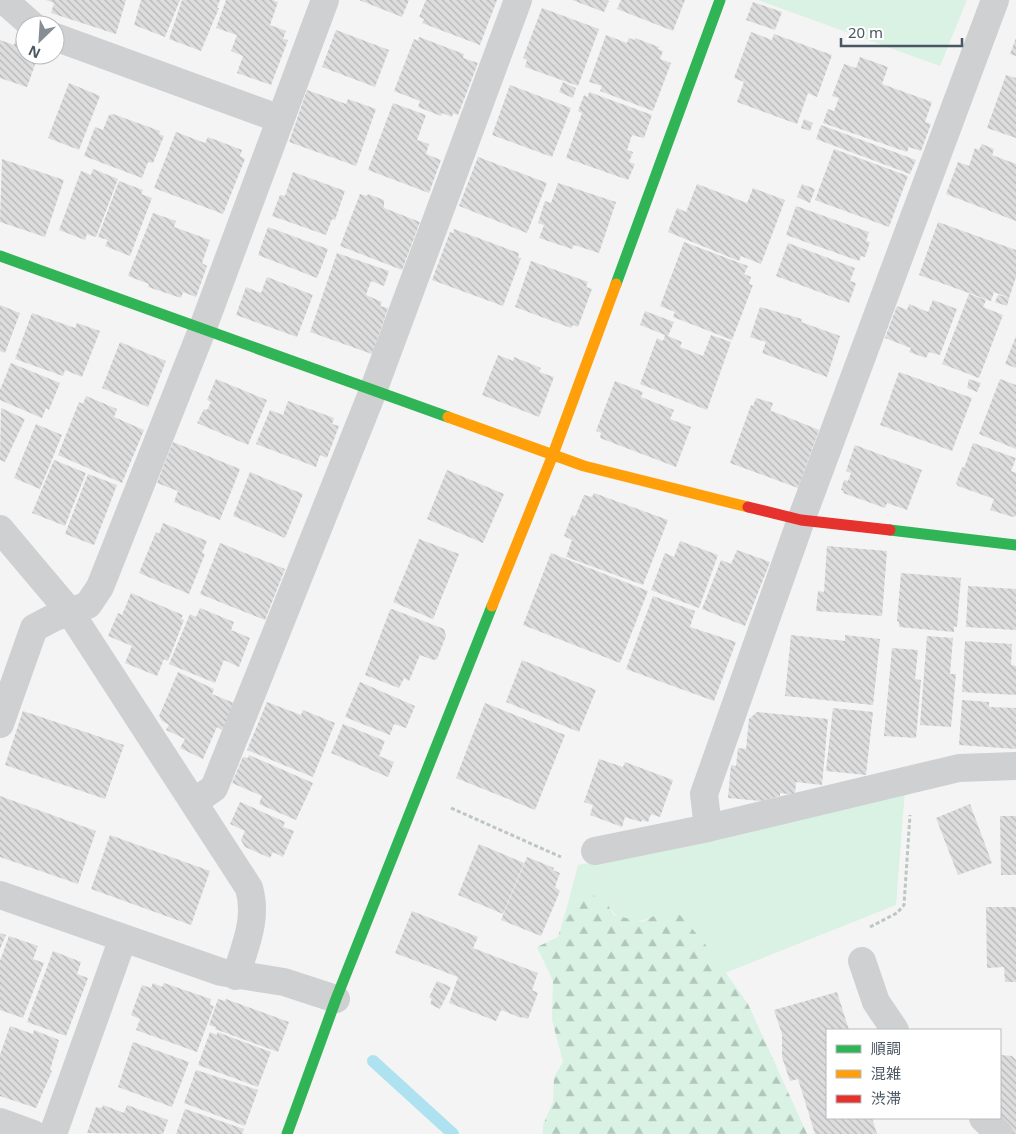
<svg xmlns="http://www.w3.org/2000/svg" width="1016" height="1134" font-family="'Noto Sans','Noto Sans JP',sans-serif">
<defs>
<pattern id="forest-firs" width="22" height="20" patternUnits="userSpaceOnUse" patternTransform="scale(1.25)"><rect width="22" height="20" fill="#d9f2e3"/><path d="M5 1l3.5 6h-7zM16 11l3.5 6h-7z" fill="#b2c7bb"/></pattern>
<pattern id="building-back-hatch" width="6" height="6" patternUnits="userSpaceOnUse" patternTransform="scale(1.25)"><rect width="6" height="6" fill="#ddddde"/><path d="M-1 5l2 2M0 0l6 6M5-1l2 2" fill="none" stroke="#b5b6b7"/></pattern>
</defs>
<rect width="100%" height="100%" fill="#f4f4f4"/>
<path fill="#d9f2e3" d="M758,0h209l-27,66z
M905,790l-9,115 -171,68 -23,-33 -42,-27c-24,12 -39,14 -54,-11l-39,5 11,-42 82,-15z"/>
<path fill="url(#forest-firs)" d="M593,895l13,7 8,13 28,7 18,-9 20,2 22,25 46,64 59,130h-264v-9l10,-23 1,-25 9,-15 -11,-42 1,-39 -16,-34 21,-10 9,-30z"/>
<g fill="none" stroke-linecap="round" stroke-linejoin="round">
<path stroke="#aee2f0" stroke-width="12" d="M373,1061l80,73"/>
</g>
<path fill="url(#building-back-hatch)" d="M46,0h80l-10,34 -65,-21 3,-10z
M141,0h39l-15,37 -31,-12z
M182,0h38l-3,8h2l-18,43 -32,-12z
M226,0h46l6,2 -8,23 16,6 -3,8 5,1 -17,45 -34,-12 6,-17 -12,-5 6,-16 -21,-7z
M359,0h50l-7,17z
M426,0h71l-17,45 -58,-22 2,-4 -5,-2z
M572,0h34l3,1 -5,11z
M621,0h64l-12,31 -56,-22z
M753,2l29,10 -7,18 -29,-10z
M542,8l57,21 -21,57 -53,-19 2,-7 -4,-2z
M336,30l53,20 -14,37 -53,-20z
M751,32l21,8 2,-6 58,21 -15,42 -9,-4 -11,31 -60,-22 7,-20 -10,-4z
M606,35l21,8 2,-5 5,2 1,-2 24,9 -1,2 5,2 -3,8 11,4 -18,48 -53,-20 2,-5 -13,-4z
M419,37l45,17 -1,4 15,5 -20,52 -5,-2 -1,4 -10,-4 -1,3 -23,-9 2,-6 -26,-10 20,-52 4,2z
M1016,38v18l-6,-2z
M16,39l9,3v13h11l1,4 -10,28 -27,-9v-38l14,5z
M860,57l28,10 -6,17 50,18 -7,20 6,2 -10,27 -12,-4 -2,5 -84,-29 5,-14 6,2 5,-13 -7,-2 12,-32 12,4z
M1006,75l10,3v60l-29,-10z
M563,82l13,6 -3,10 -14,-6z
M69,83l31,13 -21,54 -31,-12z
M510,85l61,23 -19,49 -60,-22z
M307,90l39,14 2,-5 28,10 -20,57 -67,-24z
M589,92l63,23 -8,23 -12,-3 -5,15 6,2 -4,10 6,2 -7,16 -62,-22 16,-45 -4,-2 6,-16 4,2z
M393,103l33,12 -9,25 12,4 -3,10 15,6 -12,33 -61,-23z
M113,114l47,17 -1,3 5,2 -11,27 -5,-1 -6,16 -58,-22 11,-29 8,3 6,-15z
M804,119l9,4 -3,8 -9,-3z
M821,125l95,35 -6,14 -94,-35z
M176,132l29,11 3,-6 34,13 -2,6 5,3 -22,55 -69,-26z
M982,144l12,5 -2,6 24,9v57l-70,-27 12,-32 11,4 6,-18 4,2z
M834,149l74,27 -19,51 -74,-27z
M478,157l69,26 -20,50 -68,-27z
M2,159l62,21 -19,57 -45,-15z
M93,169l25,10 -22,58 -9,-3 -2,6 -26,-10 22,-59 10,4z
M293,172l52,19 -10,29 -3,-1 -6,16 -54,-19 8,-21 5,1z
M119,181l24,9 -2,4 11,4 -22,58 -25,-10 3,-6 -10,-3z
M558,183l58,19 -17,51 -25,-8 -2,4 -33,-11 5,-13 -6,-2 7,-22 6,2z
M697,184l50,19 6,-15 32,12 -24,64 -20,-8 -2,5 -71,-29 9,-24 9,4z
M802,184l13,5 -5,14 -13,-6z
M360,194l7,2 1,-2 16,6v8l36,14 -18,48 -62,-24z
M796,206l73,26 -3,9 4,1 -5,15 -4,-1 -2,5 -73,-26z
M153,213l23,8 -2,6 36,13 -8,23 5,3 -11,31 -13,-5 -2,6 -33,-11 1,-3 -21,-8z
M938,222l78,28v27l-7,21 -15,-6 -3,9 -72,-26z
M268,227l60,22 -11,29 -59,-23z
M454,229l65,24 -1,5h3l-18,48 -71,-26 18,-48 3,1z
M684,242l64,24 -4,8 7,3 -2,7 4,1 -21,55 -59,-23 2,-5 -15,-6z
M788,243l67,25 -5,13 6,2 -7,20 -73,-27z
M337,253l52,18 -5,15 -13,-5 -5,14 16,7 -2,4 8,2 -16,46 -62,-22z
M531,261l57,21 -2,5 6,2 -14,38 -5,-2 -2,3 -56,-21z
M267,277l46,18 -16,42 -61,-22 10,-28 15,6z
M969,294l17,6 -3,7 20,8 -24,63 -37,-14z
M998,295l11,3 -2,8 -12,-4z
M933,300l24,9 -17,46 -11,-3 -3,6 -17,-6 2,-4 -26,-10 12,-32 10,4 2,-6 19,8z
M0,305l20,8 -15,40 -5,-2z
M760,307l42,12 -1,3 39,14 -13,41 -65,-24 4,-11 -16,-5z
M645,311l29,11 -6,14 14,6 -2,5 23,9 8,-21 20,7 -24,68 -67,-26 17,-46 6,3 2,-6 -25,-10z
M32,313l43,15 2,-5 23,8 -18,46 -17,-7 -2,6 -48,-17z
M1016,336v32l-11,-4z
M120,342l46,19 -18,46 -46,-19z
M498,355l15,6 1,-4 27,11 -2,4 15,5 -15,40 -57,-22z
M11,363l49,20 -11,27 -3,-2 -4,10 -42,-18v-10z
M899,372l73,26 -20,53 -72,-26z
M216,379l51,21 -19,45 -51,-22 7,-14 3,1 4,-8 -4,-2z
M969,379l12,4 -4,9 -10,-4z
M1000,379l16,6v64l-37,-15z
M615,381l28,11 -2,5 33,13 -4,9 21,8 -15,40 -76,-29 1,-5 -5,-2z
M86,396l31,13 -3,8 30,13 -22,53 -64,-28 21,-53 4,2z
M756,398l17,5 -3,9 2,-1 47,19 -21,58 -68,-25 21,-58 2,1z
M288,401l46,17 -2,6 7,2 -12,32 -7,-3 -4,12 -60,-23 14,-34 13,5z
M1,408l24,11 -20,43 -5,-2z
M36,424l26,11 -22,54 -26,-11z
M173,442l67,27 -20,51 -46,-18 4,-11 -21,-8z
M973,443l43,15 -5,13 5,2v43l-3,1 -23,-7 4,-11 -36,-13 -2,-3 6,-16 2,1z
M855,445l67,25 -15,40 -20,-7 -2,5 -42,-15 1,-2 -3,-1 3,-10 4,1 3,-8 -5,-2z
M54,460l32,13 -21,53 -33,-13z
M447,470l57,24 -21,49 -56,-24z
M250,472l53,22 -18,44 -52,-22z
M88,474l29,11 -23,60 -29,-11z
M594,493l74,27 -25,65 -77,-28 6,-17 -8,-4 8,-21 3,2 9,-22 8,2z
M163,523l44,18 -5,12 3,1 -16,40 -50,-21 17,-41 3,2z
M419,539l40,15 -26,65 -40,-17z
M680,541l38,14 -19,53 -48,-18 14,-37 9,4z
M220,543l65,26 -20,51 -65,-26z
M827,546l60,5 -5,65 -66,-5 2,-20 6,1z
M737,550l33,12 -25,64 -43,-17 19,-49 10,4z
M551,553l97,38 -28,72 -97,-38z
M901,573l60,5 -4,49 -3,-1v6l-55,-5v-5l-2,-1z
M968,586l48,3v41l-50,-3z
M131,593l52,22 -2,4 3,1 -16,41 -4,-2 -7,17 -32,-13 7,-17 -24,-10 10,-23 4,2z
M653,596l42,15 -5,16 46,15 -22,59 -88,-32z
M200,608l34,14 -3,8 19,8 -11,29 -15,-7 -9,23 -46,-19 21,-50 6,3z
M392,609l52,20 2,7 -9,23 -4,1 -13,-5 -11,26 -5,-3 -5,10 -34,-13 25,-65z
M791,635l54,6v-6l35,4 -7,66 -88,-9z
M927,636l26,2 -3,36h6l-5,53 -31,-2z
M965,641l47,3 -1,21 5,1v29l-54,-3z
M892,648l26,2 -3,29 6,1 -5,58 -32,-2z
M522,660l74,30 -17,42 -73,-30z
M178,672l36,17 -2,5 22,9 -12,27 -5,-3 -14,32 -23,-11 5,-9 -19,-9 3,-5 -7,-4 -3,-5z
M360,682l55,24 -9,22 -12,-4 -4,11 -45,-18z
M962,700l27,2v5l27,1v41l-57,-4z
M267,702l34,13 2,-5 32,13 -22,54 -66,-27z
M485,703l80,32 -30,75 -79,-32z
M833,708l40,4 -7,63 -40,-4z
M23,711l101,34 -19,54 -100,-34z
M757,712l71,7 -6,66 -26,-3 -1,13 -15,-2v3l-18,5 -34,-3 3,-33 5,1 2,-18 8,1 3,-30z
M343,724l42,17 -6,15 15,6 -6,15 -57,-24z
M249,755l64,28 -17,37 -37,-16 3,-8 -30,-13 11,-26 5,1z
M599,759l24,8 2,-5 48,18 -13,37 -9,-3 -3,8 -6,-2 -1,2 -16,-5 -3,10 -32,-12 3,-10 -9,-3z
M0,796l96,35 -18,53 -78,-27z
M240,802l45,20 -2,5 11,4 -11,26 -10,-5 -3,6 -25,-11 -4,-7 4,-9 -15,-7z
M970,804l22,59 -34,12 -22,-57z
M1000,816h16v59h-15z
M110,835l100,36 -19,54 -100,-36z
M479,844l45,19 -21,51 -45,-19z
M527,857l27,11 -1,2 7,3 -5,14 5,4 -19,45 -40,-16z
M986,907h30v75h-11l-1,-15 -17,1z
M412,911l66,26 -5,11 65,25 -6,17 6,3 -10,26 -6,-2 -1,1 -20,-8 -5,11 -47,-18 9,-26 -63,-24z
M0,933l6,2 -6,14z
M9,936l29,10 -5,13 11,4 -21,55 -23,-8v-49z
M53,951l28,11 -4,12 11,4 -22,58 -39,-14z
M437,981l14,6 -11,22 -10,-5 2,-5 -3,-2z
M153,983l9,4 2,-4 47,16 -1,6 4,1 -17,46 -61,-22 4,-11 -9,-4 11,-30 9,3z
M837,992l12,38h-22v88h45l5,16h-62l-17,-55 -8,2 -8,-24v-23l-8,-24z
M218,999l7,2 1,-2 63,23 -11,30 -63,-23 1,-2 -7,-2z
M10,1026l23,8 1,-4 25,10 -9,30 2,1 -16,37 -36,-12v-41z
M210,1032l7,3v-3l54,20 -13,35 -60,-22z
M133,1042l56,20 -17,45 -54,-20z
M1000,1055l12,1 4,4v74h-4l-12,-16z
M196,1070l62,20 -13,36 -61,-23z
M103,1105l21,8 3,-8 41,15 -5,14 -76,-1 9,-26 6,1z
M185,1109l59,20 -2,5h-66z"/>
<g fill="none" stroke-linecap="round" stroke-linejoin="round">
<path stroke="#bcc7c4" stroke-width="3" stroke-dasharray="4 2.5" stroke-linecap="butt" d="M451,808l110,49
M870,927l27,-14 7,-8 6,-90"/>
<path stroke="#ced0d2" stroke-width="28" d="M8,4l24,21
M55,37l225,82
M0,529l70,83 179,276c9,31 -4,58 -13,88
M0,724l34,-96 19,-10 35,-13 12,-18 102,-257 123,-330
M194,802l20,-14 159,-397 145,-391
M708,828l-4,-34 97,-274 194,-520
M595,851l113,-23 251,-60 57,-2
M0,895l221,77 63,10 52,17
M862,961l14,41 19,28
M983,1118l16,16
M0,1122l33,12
M53,1134l70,-196"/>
<path stroke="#30b455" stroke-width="11" d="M0,256l448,161
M616,284l104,-284
M890,530l126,15
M287,1134l49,-135 156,-393"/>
<path stroke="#ff9f0a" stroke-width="11" d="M448,417l136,49 164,41
M492,606l60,-149 64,-173"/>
<path stroke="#e5322d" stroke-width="11" d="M748,507l53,13 89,10"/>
</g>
<rect x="826" y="1029" width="175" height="90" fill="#ffffff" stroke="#b7bbc0"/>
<rect x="836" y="1045" width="25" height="8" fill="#30b455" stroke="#b7bbc0"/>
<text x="871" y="1054" font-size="15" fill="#4a5661">順調</text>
<rect x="836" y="1070" width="25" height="8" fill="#ff9f0a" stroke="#b7bbc0"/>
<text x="871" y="1079" font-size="15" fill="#4a5661">混雑</text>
<rect x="836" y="1095" width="25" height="8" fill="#e5322d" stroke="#b7bbc0"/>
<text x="871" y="1104" font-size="15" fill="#4a5661">渋滞</text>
<g transform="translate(40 40) rotate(205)"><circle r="24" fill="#ffffff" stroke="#b7bbc0"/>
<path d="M0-4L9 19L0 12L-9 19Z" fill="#868d94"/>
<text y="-8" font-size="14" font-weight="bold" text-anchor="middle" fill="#4a5661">N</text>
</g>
<path d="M841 38v8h121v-8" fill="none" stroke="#4a5661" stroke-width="2.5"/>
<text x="848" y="38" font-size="15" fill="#4a5661" stroke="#ffffff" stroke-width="4" paint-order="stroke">20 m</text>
</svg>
